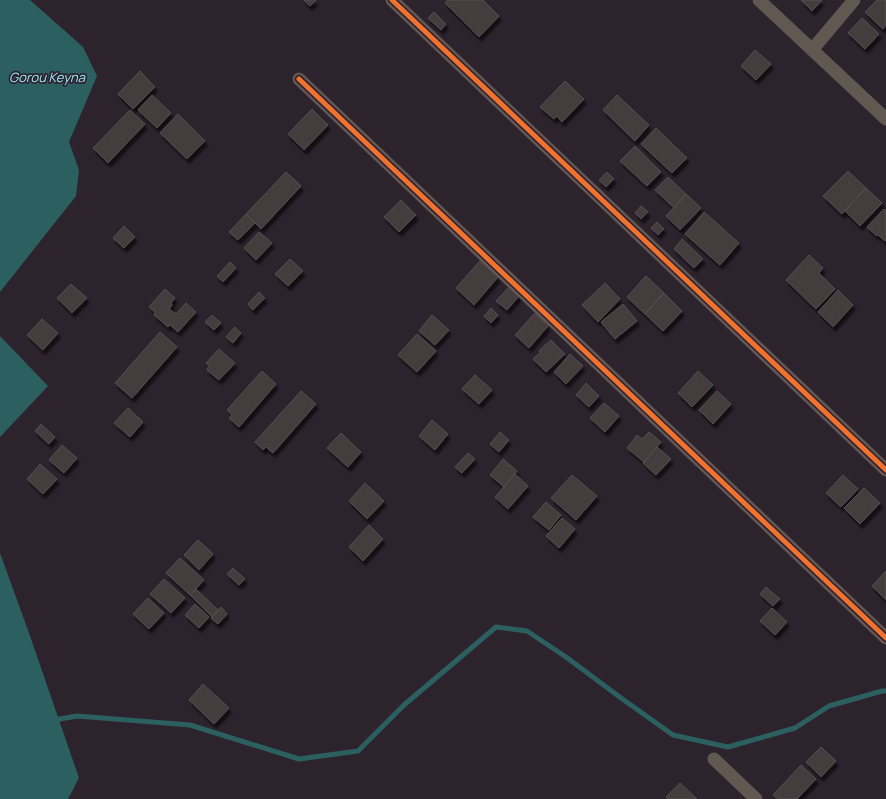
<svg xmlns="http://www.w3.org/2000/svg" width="886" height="799" font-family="Manrope,sans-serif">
<defs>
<filter id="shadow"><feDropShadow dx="2.5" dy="4.5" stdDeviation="1" flood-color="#0009"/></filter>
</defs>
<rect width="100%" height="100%" fill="#2c232d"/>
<path fill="#2c5f60" d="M0,0h30l53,47 14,29 -28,66 10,28 -3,26 -76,96z
M0,336l48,50 -48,51z
M0,553l29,80 50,145 -11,21h-68z"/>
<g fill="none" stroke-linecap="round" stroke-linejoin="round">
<path stroke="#2c5f60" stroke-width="5" d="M54,720l23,-4 113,9 109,34 59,-8 46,-46 92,-78 31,4 39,26 55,41 52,37 55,12 67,-19 34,-22 53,-15h4"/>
</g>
<path fill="#443c3d" stroke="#574e51" filter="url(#shadow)" d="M304,0h12l-6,6z
M448,0h35l16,16 -20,21 -34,-34z
M801,0h21l-10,11z
M877,0h9v25l-3,4 -18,-17z
M434,12l12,12 -5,6 -13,-12z
M862,18l17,16 -14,15 -17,-16z
M755,50l16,14 -15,16 -15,-14z
M140,71l15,16 -22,22 -15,-15z
M565,81l19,18 -22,23 -5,-6 -3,3 -14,-12z
M152,95l19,18 -14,15 -19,-18z
M617,95l32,30 -14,16 -32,-31z
M312,109l16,16 -24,25 -16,-16z
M130,110l15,14 -37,39 -15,-15z
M178,114l27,27 -18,18 -27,-26z
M656,128l31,30 -15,15 -31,-29z
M635,146l26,26 -14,14 -27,-25z
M848,171l18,17 -24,26 -19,-18z
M286,172l15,14 -40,43 -15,-15z
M607,172l7,7 -8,8 -7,-7z
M668,177l18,17 -12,14 -19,-18z
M866,188l16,15 -22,23 -15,-15z
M686,194l15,14 -21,22 -14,-14z
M401,200l15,15 -17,17 -15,-15z
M641,206l7,6 -7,7 -6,-6z
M884,209l2,2v29l-1,1 -7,-6 -1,1 -10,-9z
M704,212l35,31 -19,22 -35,-31z
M246,214l9,9 -17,17 -9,-8z
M657,222l7,7 -6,6 -7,-7z
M124,226l11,11 -11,11 -11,-10z
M259,232l13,11 -16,17 -12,-12z
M682,239l21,20 -9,9 -20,-19z
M809,255l14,13 -4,5 16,16 -19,20 -30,-29z
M290,259l13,12 -15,15 -13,-12z
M480,261l18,16 -24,28 -18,-17z
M230,262l6,6 -13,14 -6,-6z
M646,276l18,17 -19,21 -18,-17z
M605,283l15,16 -22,23 -16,-17z
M71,284l16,14 -15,15 -15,-15z
M509,287l10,9 -12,14 -11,-9z
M165,289l10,9 -4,5 1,2 -3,4 7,5 10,-11 10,9 -18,20 -8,-7 -2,2 -14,-12 1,-3 -6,-5z
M838,290l15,15 -20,22 -15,-15z
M259,292l6,6 -12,12 -5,-6z
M664,293l18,18 -19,20 -18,-17z
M623,304l14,17 -22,18 -14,-17z
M491,308l7,7 -7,8 -7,-7z
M535,313l13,13 -19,22 -14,-13z
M212,315l9,8 -7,7 -9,-8z
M432,315l17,15 -14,15 -16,-14z
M42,319l16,14 -15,17 -16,-15z
M235,327l6,6 -8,10 -7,-6z
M160,332l17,15 -45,51 -17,-15z
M417,334l19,17 -19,21 -19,-17z
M551,340l14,14 -19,18 -13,-13 8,-7 -2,-1z
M219,349l16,14 -16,17 -12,-10 2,-4 -3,-3z
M570,354l13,12 -17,18 -12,-12z
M262,371l14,13 -37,43 -10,-9 3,-3 -5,-5z
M698,371l15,14 -21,22 -14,-14z
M475,375l17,15 -13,14 -17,-15z
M586,383l13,13 -10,11 -13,-12z
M301,391l15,13 -43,49 -7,-6 -3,3 -8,-8z
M717,391l14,13 -18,20 -14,-14z
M604,403l15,13 -14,16 -15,-14z
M128,408l15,14 -13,15 -16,-14z
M432,420l16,14 -13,16 -16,-14z
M41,424l14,13 -6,7 -14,-13z
M500,432l9,8 -10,12 -9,-8z
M649,432l12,10 -17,20 -17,-14 10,-13 5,4z
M341,433l20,19 -13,15 -21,-19z
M62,445l15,13 -13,15 -15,-13z
M657,447l14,12 -15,16 -13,-12z
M468,453l7,6 -13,14 -7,-6z
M503,459l14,12 -13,16 -14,-12z
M40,464l17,15 -14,15 -16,-15z
M515,474l13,12 -20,23 -13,-12z
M572,475l25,21 -21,24 -25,-22z
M843,475l15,14 -17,18 -15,-14z
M365,483l19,18 -17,18 -18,-18z
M864,488l16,15 -20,21 -16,-16z
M546,502l15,13 -12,15 -16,-13z
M562,518l13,11 -16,19 -13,-12z
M369,525l14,14 -20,22 -14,-14z
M198,540l15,14 -14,16 -15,-15z
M180,558l24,22 -14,15 -24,-22z
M233,568l12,11 -6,6 -12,-11z
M886,571v29l-14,-14z
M164,579l21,19 -14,15 -21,-19z
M766,587l14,12 -7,7 -13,-12z
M196,589l22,21 -6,7 -22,-22z
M148,598l16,15 -15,16 -16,-15z
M195,604l14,13 -10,11 -14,-13z
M221,607l6,7 -9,10 -7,-6z
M772,608l15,14 -12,13 -15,-14z
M203,684l26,24 -15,16 -25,-24z
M821,747l15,14 -15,16 -15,-15z
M801,765l15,14 -19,20h-19l-5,-4z
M680,783l17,16h-29l-2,-2z"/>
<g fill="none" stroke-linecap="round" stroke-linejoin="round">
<path stroke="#625852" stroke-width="13" d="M392,0l494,470
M759,0l127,119
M812,50l42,-50
M299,79l587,559
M714,759l42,40"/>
<defs>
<path id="cycleway" d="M392,0l494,470
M299,79l587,559"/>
</defs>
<use href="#cycleway" stroke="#2f1f31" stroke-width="8"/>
<use href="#cycleway" stroke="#ef722f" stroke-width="5"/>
</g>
<g text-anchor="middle" stroke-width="3.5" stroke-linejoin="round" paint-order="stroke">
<g font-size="13" font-style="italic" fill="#91efef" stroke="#2f1f31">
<text x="47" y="82">Gorou Keyna</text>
</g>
</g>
</svg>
